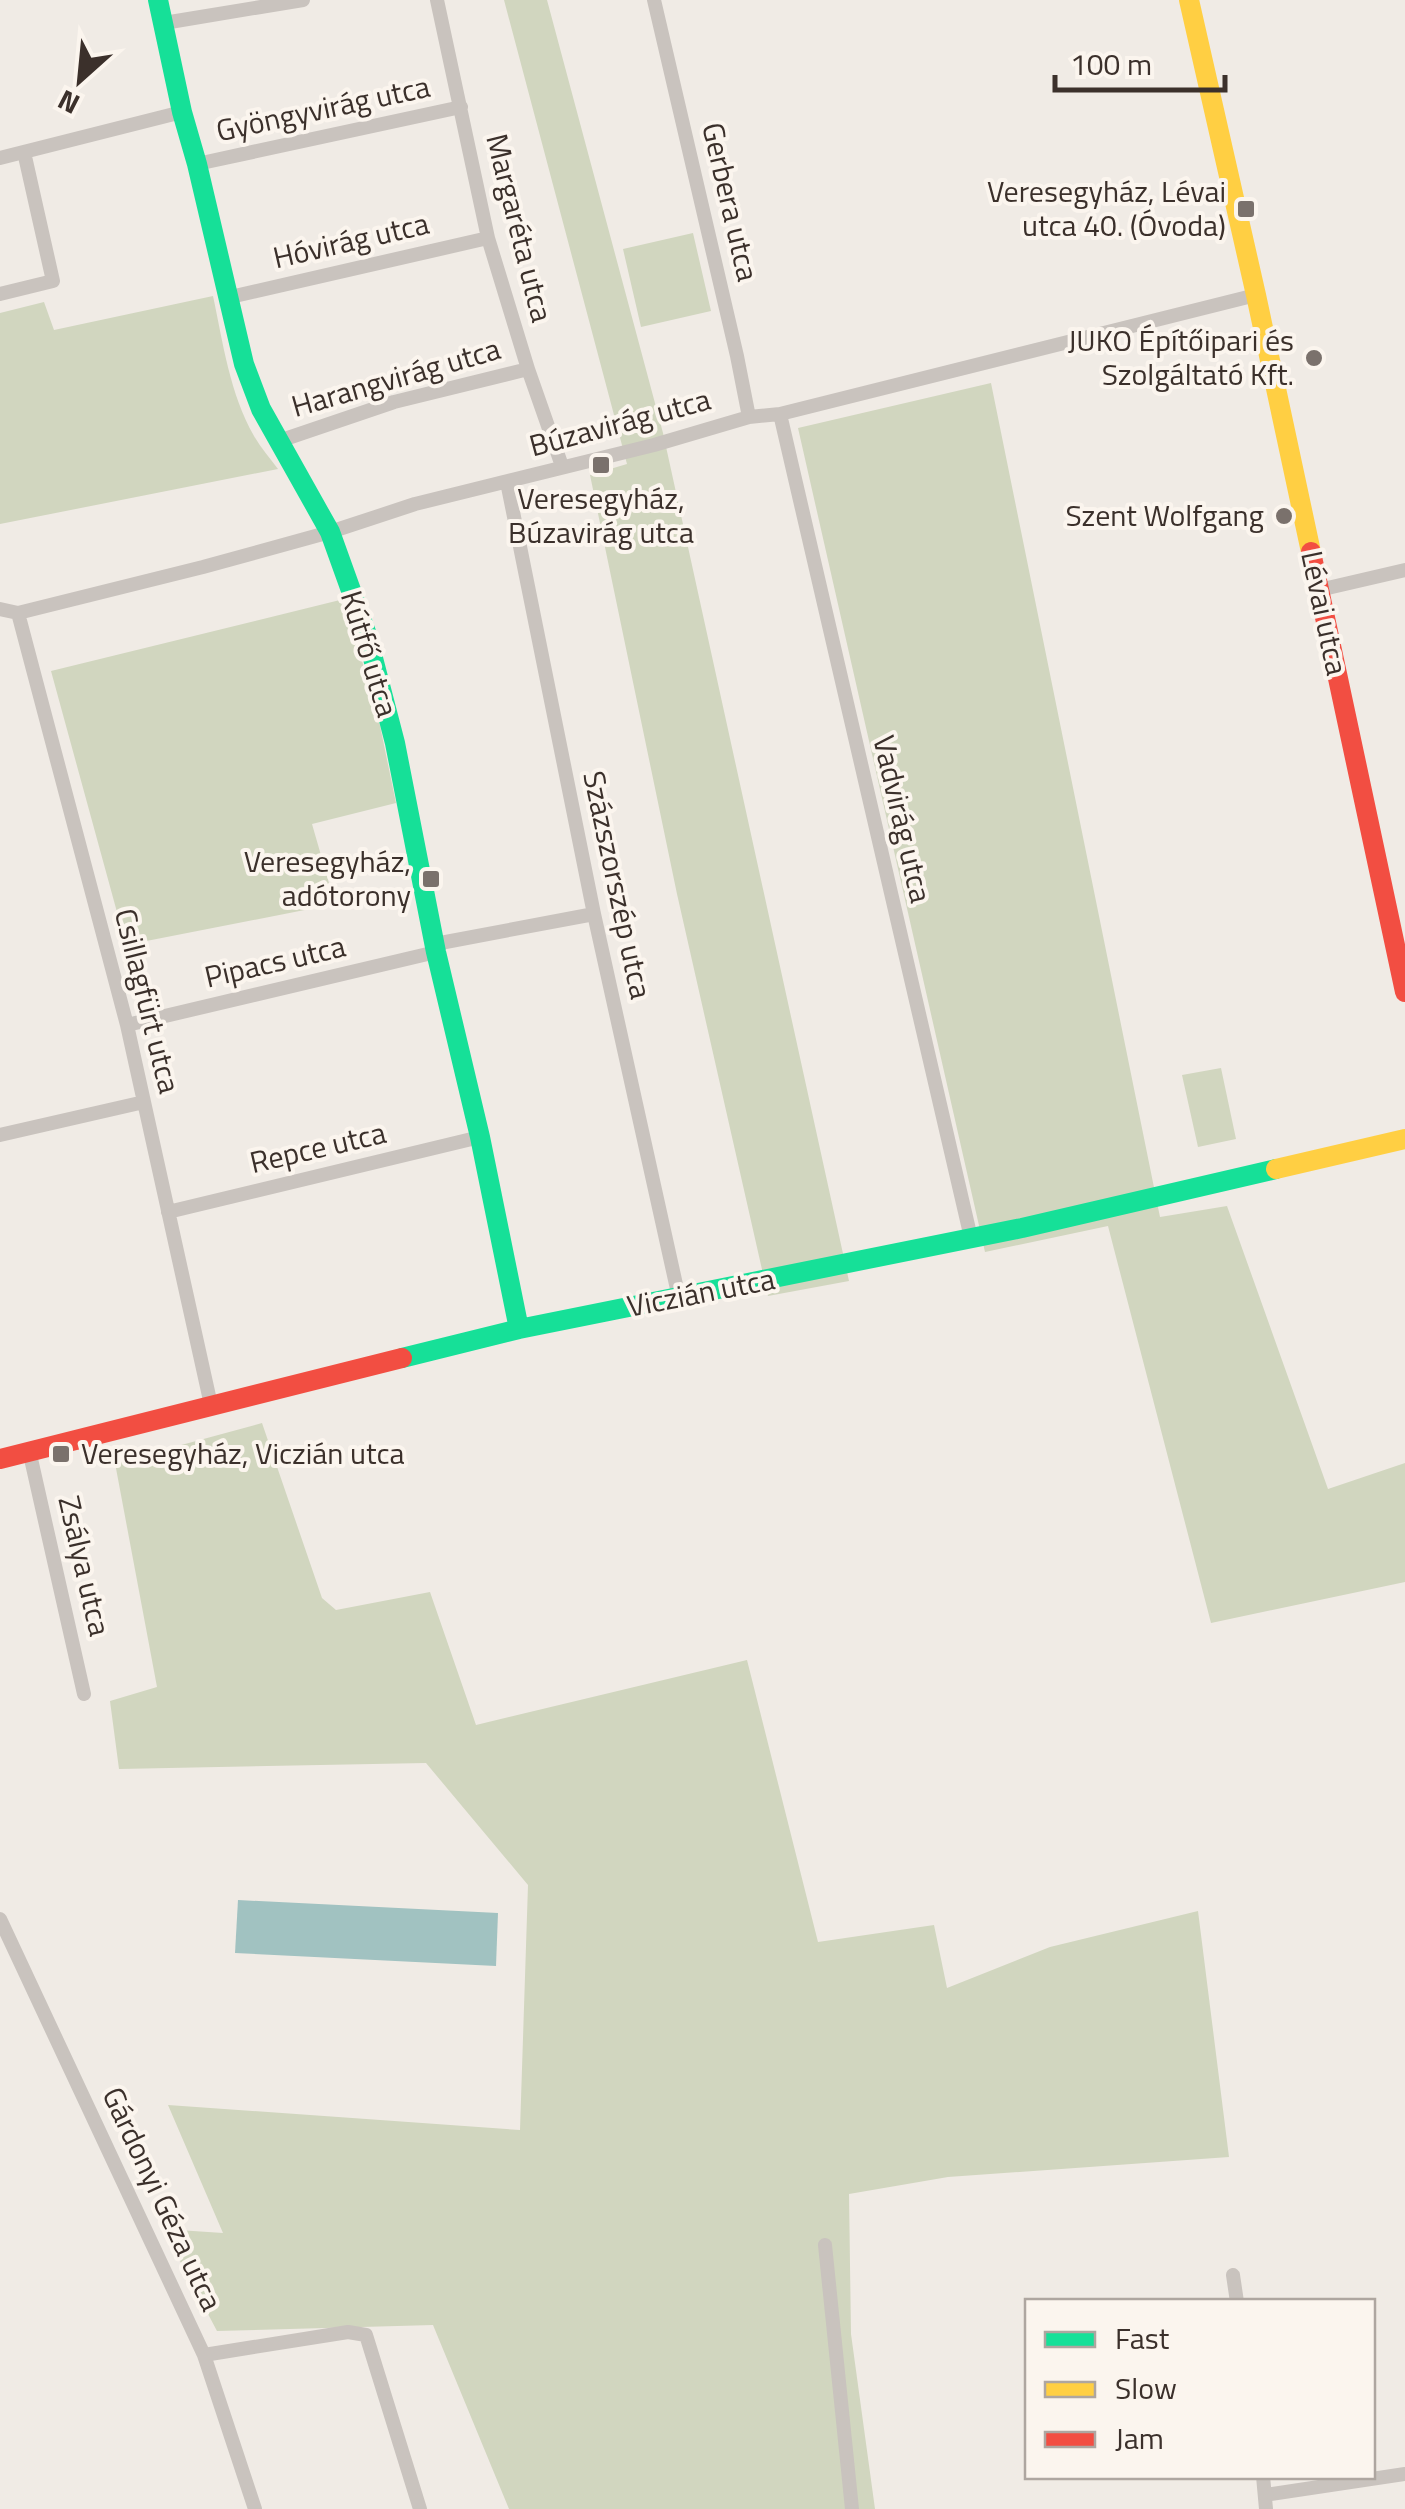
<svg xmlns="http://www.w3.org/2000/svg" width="1405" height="2509" font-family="'Titillium Web',sans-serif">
<rect width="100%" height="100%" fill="#f0ebe5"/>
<path fill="#d1d6bf" d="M504,0h43l116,433 186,848 -81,15 -91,-402 -87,-419 37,-11z
M693,233l18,78 -70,16 -18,-78z
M213,296c10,47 17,98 41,140 7,12 16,22 24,33l-278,55v-211l44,-11 10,28z
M991,383l169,834 67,-11 101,283 77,-26v119l-194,41 -103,-397 -123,26 -187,-824z
M340,600l33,92 23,111 -84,21 23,80 -209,41 -75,-274z
M1221,1068l15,71 -38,8 -16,-72z
M262,1423l60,175 14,12 94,-18 46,133 271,-65 71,282 116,-17 13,63 103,-41 148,-36 31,246 -281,20 -99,17 2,140 24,175h-366l-76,-184 -216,6 -54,-102 60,4 -55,-128 352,25 8,-245 -102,-122 -307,6 -9,-68 47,-14 -42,-224z"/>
<path fill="#a1c2c1" d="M238,1900l260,13 -2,53 -261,-13z"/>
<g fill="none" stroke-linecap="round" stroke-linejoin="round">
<path stroke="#c9c3be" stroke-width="14" d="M437,0l51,238 40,131 34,97
M654,0l83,356 12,61
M164,23l139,-23
M0,158l182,-46
M197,164l264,-57
M0,294l53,-13 -29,-129
M226,298l262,-60
M780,414l191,824
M279,441l115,-39 134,-33
M507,482l87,432 85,384
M1319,590l86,-20
M0,609l18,4 185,-46 127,-35 85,-28 239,-59 95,-28 31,-3 476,-119
M18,613l109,412 84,380
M435,944l159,-30
M127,1025l309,-73
M0,1135l144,-33
M168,1212l312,-75
M29,1450l55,244
M0,1919l204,436 51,154
M825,2245l27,264
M1233,2275l4,27
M204,2355l144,-23 18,3 54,174
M1263,2476l3,33
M1265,2495l140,-21"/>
<path stroke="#16e098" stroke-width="20" d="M158,0l24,112 15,52 47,200 17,45 69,123 37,103 28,108 41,209 44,185 39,192
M402,1358l117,-29 503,-101 254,-59"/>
<path stroke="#ffcf43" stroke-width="20" d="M1189,0l67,295 55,257
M1276,1169l129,-30"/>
<path stroke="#f24e42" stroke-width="20" d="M1311,552l94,440
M0,1459l402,-101"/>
</g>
<g fill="#7a716c" stroke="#fbf5ee" stroke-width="4">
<rect x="1236" y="199" width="20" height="20" rx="5"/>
<circle cx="1314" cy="358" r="10"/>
<rect x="591" y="455" width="20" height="20" rx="5"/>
<circle cx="1284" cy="516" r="10"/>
<rect x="421" y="869" width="20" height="20" rx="5"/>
<rect x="51" y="1444" width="20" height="20" rx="5"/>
</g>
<g text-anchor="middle" stroke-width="8" stroke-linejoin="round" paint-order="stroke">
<g font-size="30" fill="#3b302b" stroke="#fbf5ee">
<text transform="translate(323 109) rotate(-12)" y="10">Gyöngyvirág utca</text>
<text transform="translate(730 202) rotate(77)" y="10">Gerbera utca</text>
<text transform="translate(519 228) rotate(76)" y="10">Margaréta utca</text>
<text transform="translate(351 241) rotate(-13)" y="10">Hóvirág utca</text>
<text transform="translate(396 378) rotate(-16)" y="10">Harangvirág utca</text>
<text transform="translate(620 423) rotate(-15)" y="10">Búzavirág utca</text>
<text transform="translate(1324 613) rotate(78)" y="10">Lévai utca</text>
<text transform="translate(369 654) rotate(73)" y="10">Kútfő utca</text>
<text transform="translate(902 819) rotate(77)" y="10">Vadvirág utca</text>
<text transform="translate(617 885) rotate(78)" y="10">Százszorszép utca</text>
<text transform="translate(275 962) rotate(-13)" y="10">Pipacs utca</text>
<text transform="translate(147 1001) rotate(76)" y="10">Csillagfürt utca</text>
<text transform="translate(318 1148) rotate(-13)" y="10">Repce utca</text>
<text transform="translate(701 1293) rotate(-11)" y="10">Viczián utca</text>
<text transform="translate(84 1566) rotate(77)" y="10">Zsálya utca</text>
<text transform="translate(162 2199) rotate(65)" y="10">Gárdonyi Géza utca</text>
</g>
<g font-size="30" fill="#3b302b" stroke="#fbf5ee" text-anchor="end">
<text x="1226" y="202">Veresegyház, Lévai<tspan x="1226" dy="34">utca 40. (Óvoda)</tspan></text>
<text x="1294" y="351">JUKO Építőipari és<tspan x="1294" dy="34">Szolgáltató Kft.</tspan></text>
<text x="601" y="509" text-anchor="middle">Veresegyház,<tspan x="601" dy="34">Búzavirág utca</tspan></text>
<text x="1264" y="526">Szent Wolfgang</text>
<text x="411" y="872">Veresegyház,<tspan x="411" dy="34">adótorony</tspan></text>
<text x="81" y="1464" text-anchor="start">Veresegyház, Viczián utca</text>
</g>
</g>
<rect x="1025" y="2299" width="350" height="180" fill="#fbf5ee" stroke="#aea6a0" stroke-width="2.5"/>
<rect x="1045" y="2332" width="50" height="15" fill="#16e098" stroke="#aea6a0" stroke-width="2.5"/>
<text x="1115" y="2349" font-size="30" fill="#3b302b">Fast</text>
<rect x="1045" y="2382" width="50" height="15" fill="#ffcf43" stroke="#aea6a0" stroke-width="2.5"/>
<text x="1115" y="2399" font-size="30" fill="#3b302b">Slow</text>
<rect x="1045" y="2432" width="50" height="15" fill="#f24e42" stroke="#aea6a0" stroke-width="2.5"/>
<text x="1115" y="2449" font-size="30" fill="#3b302b">Jam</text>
<g transform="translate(80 80) rotate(207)" stroke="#fbf5ee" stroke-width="8" paint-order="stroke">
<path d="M0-8L18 38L0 25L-18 38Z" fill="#3b302b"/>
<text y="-15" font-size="28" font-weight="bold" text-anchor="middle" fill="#3b302b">N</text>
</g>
<path d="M1055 75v15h170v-15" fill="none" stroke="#3b302b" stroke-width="5"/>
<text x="1070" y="75" font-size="30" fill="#3b302b" stroke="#fbf5ee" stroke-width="8" paint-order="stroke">100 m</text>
</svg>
